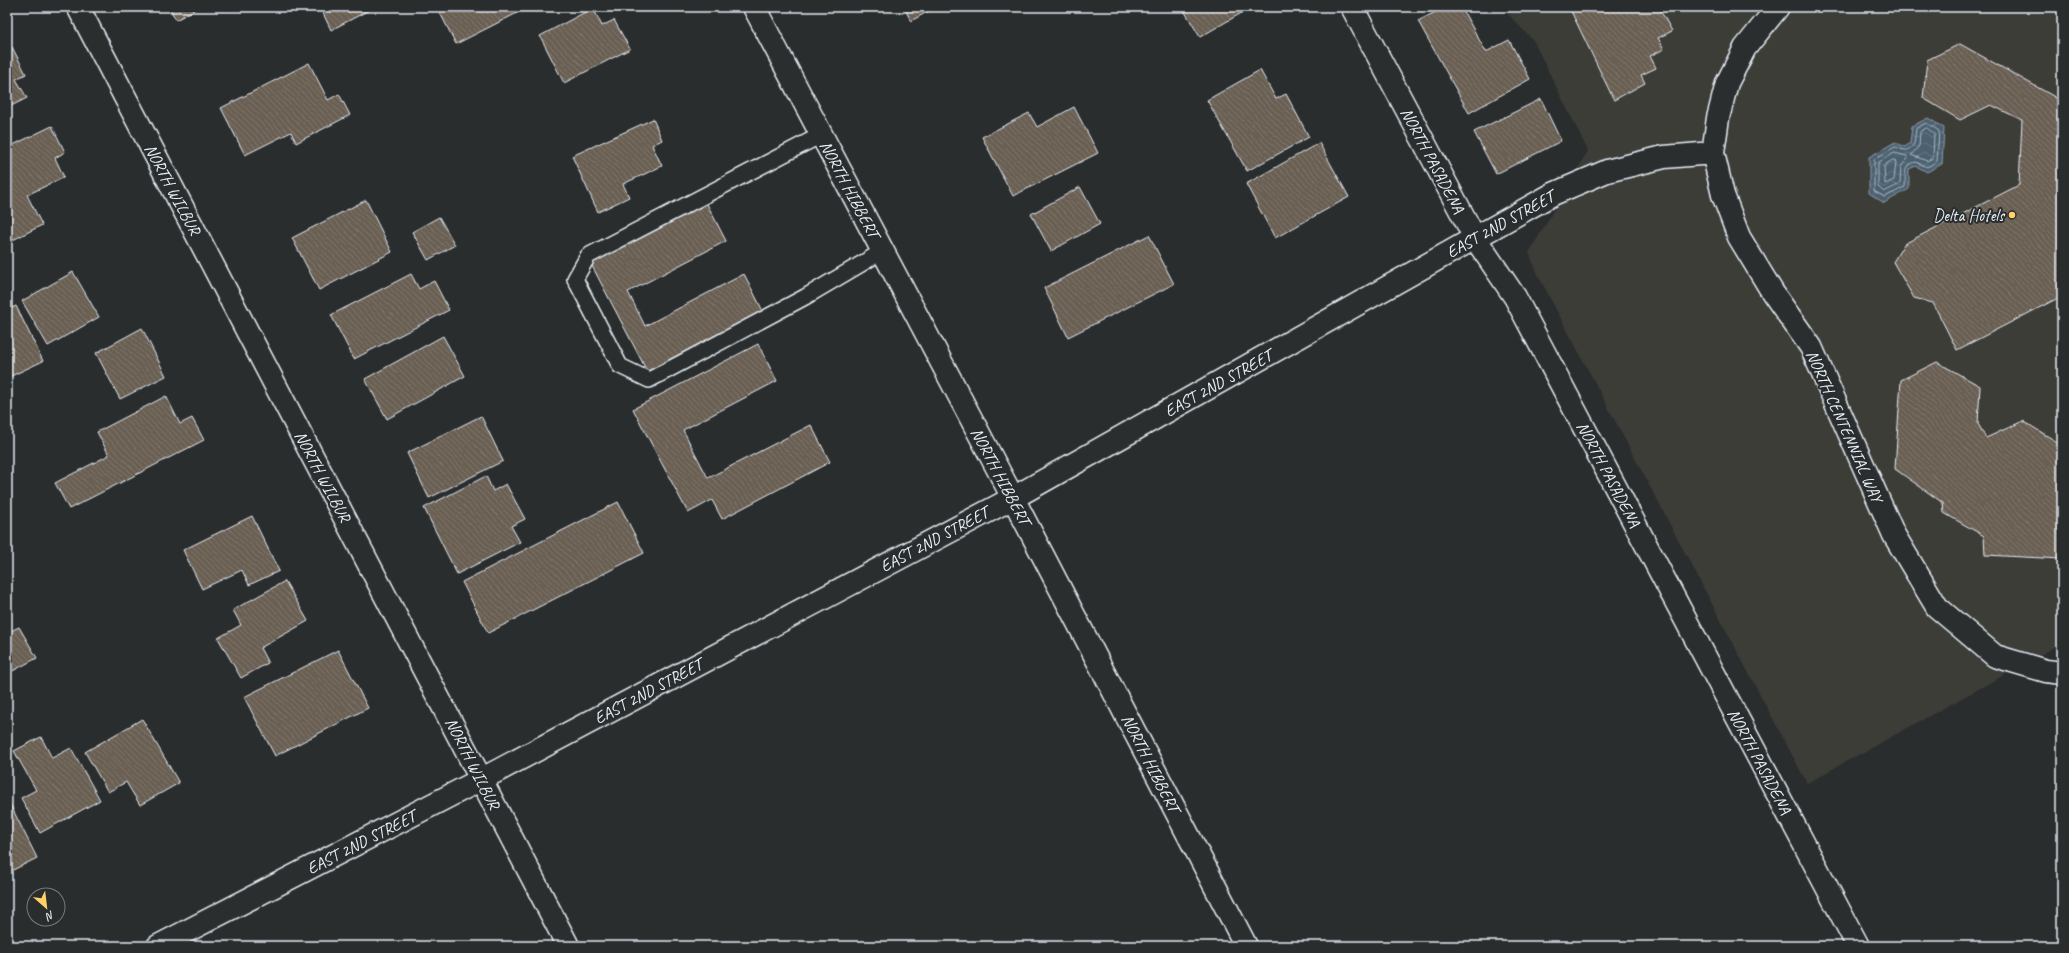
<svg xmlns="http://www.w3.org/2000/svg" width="2069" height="953" font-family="Caveat,sans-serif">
<defs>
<pattern id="water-waves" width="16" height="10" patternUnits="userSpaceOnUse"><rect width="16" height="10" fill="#4c606f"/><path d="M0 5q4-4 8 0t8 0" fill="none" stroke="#667784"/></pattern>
<pattern id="building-back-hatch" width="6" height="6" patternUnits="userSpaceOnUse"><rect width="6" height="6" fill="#6b5e52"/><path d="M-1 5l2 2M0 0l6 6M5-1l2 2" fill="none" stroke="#80766c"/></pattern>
</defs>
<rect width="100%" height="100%" fill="#2a2d2e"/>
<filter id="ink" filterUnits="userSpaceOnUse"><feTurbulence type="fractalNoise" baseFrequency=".025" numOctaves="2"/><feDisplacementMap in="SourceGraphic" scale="8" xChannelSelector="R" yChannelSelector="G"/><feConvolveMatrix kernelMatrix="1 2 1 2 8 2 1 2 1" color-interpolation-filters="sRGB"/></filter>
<g filter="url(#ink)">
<path fill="#3e3c39" d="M1501,7h561v636l-255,140 -267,-504 -11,-26 59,-102 -55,-111z"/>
<path fill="url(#water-waves)" stroke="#8a9aa6" d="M1928,118l16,10 -2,36 -15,8 -11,-6 -7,3v20l-25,14 -15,-10v-36l26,-15 10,5 5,-4 2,-17z"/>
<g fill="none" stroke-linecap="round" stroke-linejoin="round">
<path stroke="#aab7c1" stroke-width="1" d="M1927,123l12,8 -2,30 -10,6 -11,-5c-14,3 -10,13 -11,25l-20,10 -11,-6v-32l21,-12c9,3 12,6 19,-3l2,-15z
M1927,128l7,6 -1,24 -6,3 -16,-6 8,-9 1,-14z
M1895,153l12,3 1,3 -7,7 -1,18 -16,8 -6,-5v-24z
M1893,160l3,2 -2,18 -9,4 -1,-18z"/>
</g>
<path fill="url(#building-back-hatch)" stroke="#e8f1f8" d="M169,7h30l-23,13z
M320,7h52l1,1 -42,22z
M437,7h92l-73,37z
M904,7h32l-25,14z
M1182,7h67l1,1 -50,29z
M1445,7h16l25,45 23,-12 21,39 -61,34 -51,-92z
M1569,7h97l-6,3 12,21 -14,7 6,11 -14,7 6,12 -15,7 4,8 -31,17z
M593,8l9,18 12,-6 16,29 -66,34 -24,-47z
M1960,44l102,57v195l-105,54 -24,-47 -19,-5 -21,-36 11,-18 115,-59 3,-65 -31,-15 -31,15 -37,-22 4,-38z
M12,47l14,27 -10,5 11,19 -20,10v-58z
M309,63l19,37 11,-6 11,21 -54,28 -5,-11 -46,23 -24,-47z
M1260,70l16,29 10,-5 23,43 -62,34 -40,-71z
M1541,99l20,42 -65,33 -22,-42z
M1074,107l24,46 -85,43 -31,-59 47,-24 8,14z
M653,119l9,21 -10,5 10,21 -39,18 6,13 -31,15 -26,-56z
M52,126l13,26 -10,6 9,19 -37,18 15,30 -33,17 -2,-4v-90z
M1319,143l30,54 -74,41 -29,-54z
M1080,187l20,37 -49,27 -20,-37z
M366,200l26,52 -73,38 -27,-52z
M706,202l20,39 -98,51 17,34 99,-52 20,39 -116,60 -58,-111z
M439,217l16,28 -27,15 -16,-28z
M1149,235l25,49 -106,53 -24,-49z
M73,272l26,45 -51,29 -26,-45z
M411,274l8,15 15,-8 15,29 -95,49 -23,-44z
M16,306l27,55 -36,17v-68z
M142,328l24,48 -46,23 -24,-46z
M443,336l22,40 -78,43 -22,-40z
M758,344l19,37 -94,49 25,48 103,-53 19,37 -108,57 -10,-19 -24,13 -55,-104z
M1937,362l43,24 -2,38 8,14 37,-17 39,24v114l-77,-4 -1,-19 -40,-23 -1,-10 -48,-34 6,-89z
M166,396l14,28 12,-6 12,22 -135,69 -14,-26 54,-28 -12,-23z
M481,416l22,45 -74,37 -22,-45z
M486,476l7,15 13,-7 19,35 -14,7 9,16 -63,32 -33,-66z
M618,502l26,51 -156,80 -26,-51z
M252,516l27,55 -30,14 -7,-15 -40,19 -19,-39z
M285,581l23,40 -48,27 8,15 -27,15 -23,-40 23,-13 -8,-15z
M19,627l18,31 -30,16v-41z
M338,650l30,58 -93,48 -31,-59z
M142,719l37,64 -39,22 -14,-23 -18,10 -23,-40z
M41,737l11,21 19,-10 29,52 -60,33 -19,-35 15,-8 -22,-39z
M7,798l30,60 -30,15z"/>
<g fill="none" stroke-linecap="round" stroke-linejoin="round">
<defs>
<path id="lane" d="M821,135l-233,121 -13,23 45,87 29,14 156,-83 78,-46"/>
<path id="street" d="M78,7l490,939
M754,7l259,491 233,448
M1352,7l123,231 40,59 343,649
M1778,7l-33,41 -18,35 -9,35 -5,35 10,42 16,42 34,56 38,54 83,188 43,72 58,49 51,15 16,2
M158,946l324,-167 531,-281 540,-304 54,-23 57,-14 49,-4"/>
</defs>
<use href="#lane" stroke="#e8f1f8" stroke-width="18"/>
<use href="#street" stroke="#e8f1f8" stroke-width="25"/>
<use href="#lane" stroke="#2a2d2e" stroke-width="15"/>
<use href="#street" stroke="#2a2d2e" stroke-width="22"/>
</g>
</g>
<circle fill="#ffd166" stroke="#2a2d2e" stroke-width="1.5" cx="2012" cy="215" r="4"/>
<g text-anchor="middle" stroke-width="4" stroke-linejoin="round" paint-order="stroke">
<g font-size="17" fill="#e8f1f8" stroke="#2a2d2e">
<text transform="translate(1433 160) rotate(62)" y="6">NORTH PASADENA</text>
<text transform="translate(173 189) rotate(62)" y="6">NORTH WILBUR</text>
<text transform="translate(850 189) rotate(62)" y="6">NORTH HIBBERT</text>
<text transform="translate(1500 224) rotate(-29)" y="6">EAST 2ND STREET</text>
<text transform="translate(1218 383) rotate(-29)" y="6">EAST 2ND STREET</text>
<text transform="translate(1845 426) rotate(66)" y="6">NORTH CENTENNIAL WAY</text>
<text transform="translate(1609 474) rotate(62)" y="6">NORTH PASADENA</text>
<text transform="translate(323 476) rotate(62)" y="6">NORTH WILBUR</text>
<text transform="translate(1001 476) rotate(62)" y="6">NORTH HIBBERT</text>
<text transform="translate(934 539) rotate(-28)" y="6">EAST 2ND STREET</text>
<text transform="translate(648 691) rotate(-28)" y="6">EAST 2ND STREET</text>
<text transform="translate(1760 761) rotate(62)" y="6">NORTH PASADENA</text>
<text transform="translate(473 763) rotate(63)" y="6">NORTH WILBUR</text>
<text transform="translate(1151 763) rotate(63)" y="6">NORTH HIBBERT</text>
<text transform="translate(361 842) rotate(-27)" y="6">EAST 2ND STREET</text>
</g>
<g font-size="17" fill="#e8f1f8" stroke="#2a2d2e" text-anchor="end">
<text x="2004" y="221">Delta Hotels</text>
</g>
</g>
<rect width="2069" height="953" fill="none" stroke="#2a2d2e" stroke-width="24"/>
<rect x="12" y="12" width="2045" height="929" fill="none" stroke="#e8f1f8" stroke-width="1.5" filter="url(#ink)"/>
<g transform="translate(46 907) rotate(152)"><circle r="19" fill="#2a2d2e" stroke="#767b7f"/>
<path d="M0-3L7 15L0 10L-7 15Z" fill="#ffd166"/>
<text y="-6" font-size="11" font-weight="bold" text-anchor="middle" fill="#e8f1f8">N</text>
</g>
</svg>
